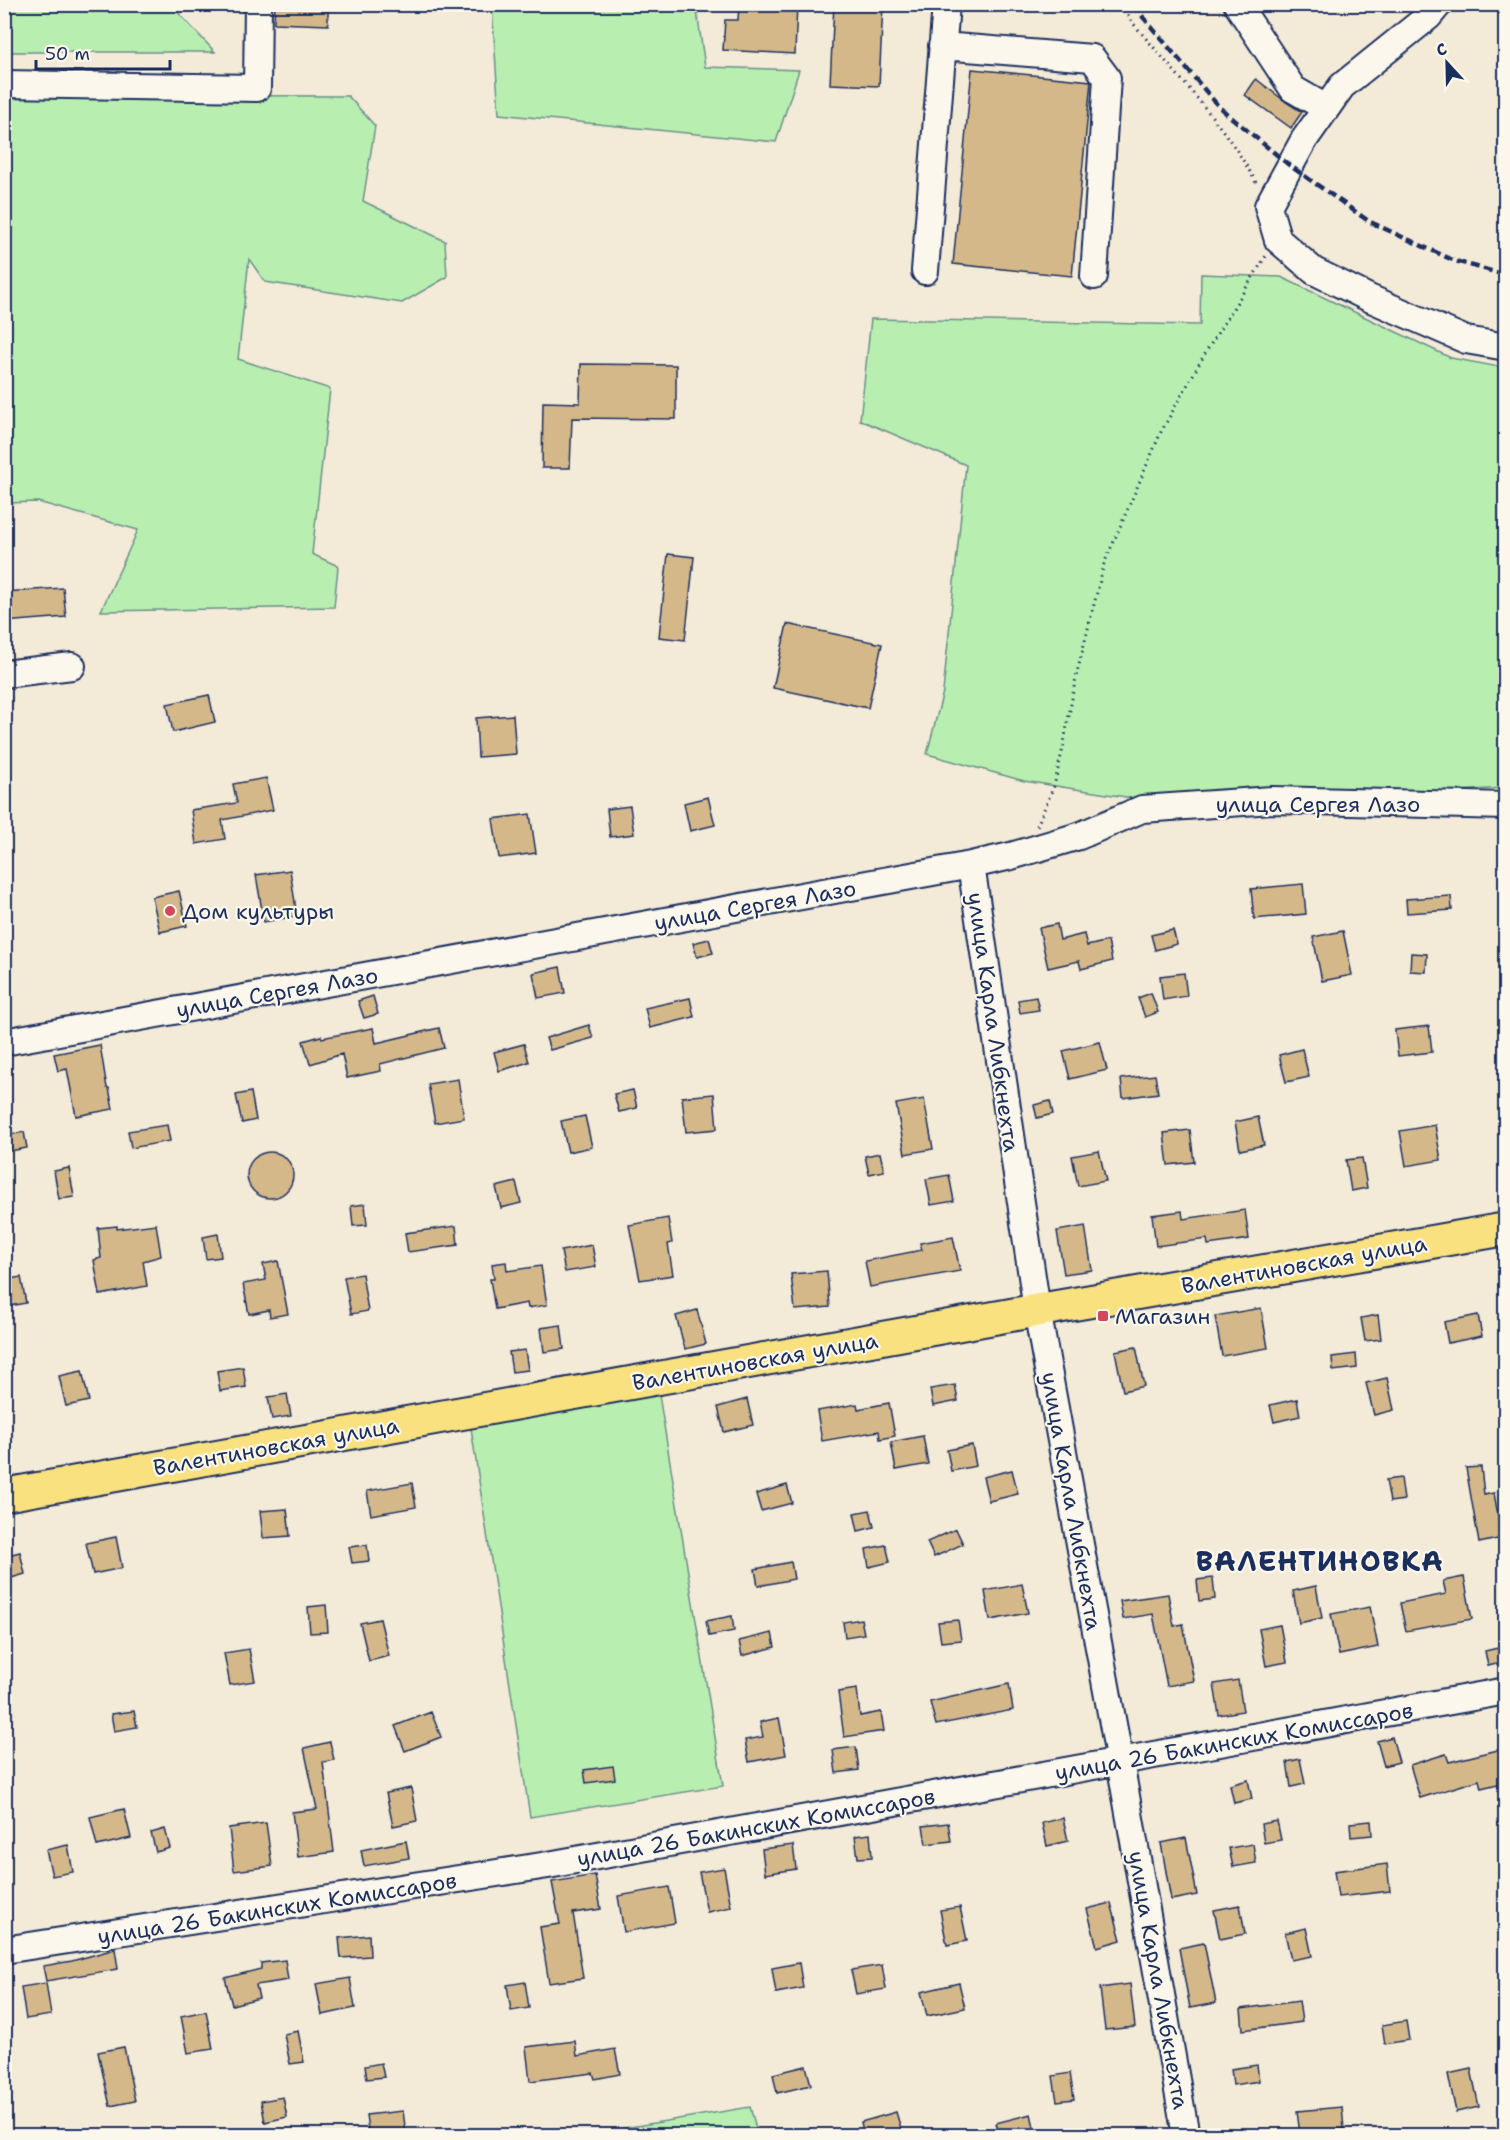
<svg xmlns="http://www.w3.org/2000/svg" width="1510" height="2140" font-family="'Shantell Sans',sans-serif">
<rect width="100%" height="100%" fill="#f3ead8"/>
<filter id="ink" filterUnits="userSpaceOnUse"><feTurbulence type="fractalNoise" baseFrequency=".0167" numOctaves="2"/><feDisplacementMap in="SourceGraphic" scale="12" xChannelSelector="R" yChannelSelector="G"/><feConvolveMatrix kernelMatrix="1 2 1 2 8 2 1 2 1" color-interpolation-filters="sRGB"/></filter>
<g filter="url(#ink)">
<path fill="#b8efb1" stroke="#6a8f88" stroke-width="1.5" d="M170,4l45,48h-210v-47z
M492,5h204l9,62 94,3 -23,72 -277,-28z
M4,95l344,1 27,30 -12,75 82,40 2,36 -45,26 -137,-21 -16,-23 -11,100 92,30 -18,165 26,12 -4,41 -233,4 37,-81 -100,-28 -33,1z
M1201,274l80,3 170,81 54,10v420l-315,19 -166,-26 -97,-27 16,-62 23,-227 -106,-45 11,-101 329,6z
M659,1395l64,391 -193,31 -59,-389z
M750,2107l8,28h-176z"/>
<path fill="#d5b88a" stroke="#1b2f5e" stroke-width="1.5" d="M275,4h53v21l-54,-2z
M739,4h58l-2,50 -72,-4 2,-30h13z
M834,4h49l-4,82 -49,-2z
M972,69l119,12 -19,195 -119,-12z
M1256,79l30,23 16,10 -11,16 -46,-33z
M581,364l95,1v54l-104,-1 -2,50h-28l1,-66 37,1z
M668,554l26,3 -9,83 -26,-3z
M63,588l3,29 -62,5v-30z
M787,624l95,20 -14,64 -95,-20z
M209,695l6,27 -42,10 -6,-28z
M513,715l3,39 -38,3 -2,-39z
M266,778l7,32 -51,10 3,19 -29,5 -5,-34 46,-7 -4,-19z
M708,797l7,28 -25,6 -6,-28z
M630,806l4,28 -24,3 -3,-28z
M530,814l6,39 -37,5 -6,-39z
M290,870l7,46 -33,6 -8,-47z
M1303,884l3,30 -52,5 -3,-30z
M179,891l8,35 -27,6 -8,-35z
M1451,896l1,14 -45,3 -1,-14z
M1057,924l3,16 24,-6 3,12 21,-5 4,20 -31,8 -2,-8 -31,7 -9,-40z
M1173,930l4,14 -22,6 -4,-15z
M1343,931l9,44 -30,6 -9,-44z
M709,939l4,14 -16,4 -4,-14z
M1411,953l16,1 -1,18 -16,-1z
M560,967l5,26 -27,5 -5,-25z
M1184,973l3,23 -24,4 -3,-24z
M1151,993l7,19 -13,5 -7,-19z
M373,996l5,18 -14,4 -6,-17z
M1036,997l3,13 -19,3 -2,-13z
M690,998l4,19 -44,11 -5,-20z
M589,1025l4,13 -43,12 -4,-12z
M1429,1026l3,26 -34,4 -3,-26z
M373,1028l3,15 63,-15 5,20 -64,16 1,7 -34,7 -5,-24 -32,10 -7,-23 18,-5 1,2z
M1100,1042l7,28 -37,9 -7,-28z
M524,1044l5,18 -30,9 -5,-19z
M100,1045l7,43h2l4,21 -37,7 -9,-47 -9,2 -4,-17z
M1302,1049l7,28 -23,5 -7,-27z
M1155,1075l3,18 -35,5 -2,-19z
M458,1079l6,39 -29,5 -7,-39z
M633,1090l4,18 -18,4 -5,-18z
M251,1092l5,28 -14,3 -6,-28z
M714,1094l3,35 -31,3 -4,-35z
M924,1099l9,50 -28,5 -9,-50z
M1050,1101l3,13 -16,4 -3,-13z
M585,1116l7,31 -24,5 -7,-31z
M1258,1117l6,28 -24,5 -5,-28z
M167,1125l3,16 -39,7 -3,-17z
M1435,1125l6,35 -35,6 -6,-35z
M1190,1130l4,32 -26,3 -4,-32z
M24,1132l3,16 -23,4v-16z
M1099,1151l7,30 -28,5 -6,-30z
M247 1175a23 23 0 1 1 46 0a23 23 0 1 1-46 0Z
M880,1153l4,18 -15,3 -4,-18z
M1362,1158l5,30 -16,3 -5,-31z
M69,1168l5,29 -15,2 -5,-28z
M949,1175l5,26 -23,4 -5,-26z
M516,1182l5,21 -20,5 -5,-21z
M365,1204l2,21 -14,1 -2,-20z
M1245,1210l4,29 -41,6 -1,-6 -51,7 -4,-31 30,-4 1,8z
M668,1218l4,25 -4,1 5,31 -33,5 -11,-55z
M156,1224l5,32 -18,5 4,25 -47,9 -6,-35 7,-2 -3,-30 19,-2v3z
M456,1226l2,19 -50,7 -3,-19z
M1085,1226l7,44 -28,4 -7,-43z
M218,1234l3,23 -15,2 -3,-22z
M953,1237l7,34 -90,16 -5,-26 57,-11 -2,-7z
M592,1245l4,22 -31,5 -4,-21z
M278,1261l10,53 -18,3 -1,-7 -20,4 -6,-30 23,-4 -3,-16z
M506,1262l1,9 34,-5 6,39 -19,3 -1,-5 -32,6 -5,-30h4l-2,-15z
M827,1271l3,36 -35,3 -4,-36z
M362,1274l6,37 -17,3 -7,-37z
M21,1277l5,26 -22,4v-27z
M1261,1308l7,40 -46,8 -7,-40z
M697,1310l9,34 -21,5 -9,-33z
M1378,1315l3,24 -16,2 -4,-23z
M1478,1315l4,21 -34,7 -4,-21z
M561,1325l3,24 -20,3 -3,-24z
M1136,1347l8,39 -21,5 -8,-40z
M525,1350l3,20 -16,2 -3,-20z
M1356,1354l1,14 -24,3 -1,-14z
M243,1367l3,20 -26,4 -3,-20z
M82,1371l7,30 -23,5 -7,-30z
M1387,1378l7,32 -20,5 -8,-32z
M955,1385l3,16 -25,5 -3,-17z
M287,1394l4,22 -19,3 -4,-22z
M747,1399l6,26 -29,7 -6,-25z
M1297,1399l3,17 -26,6 -4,-17z
M889,1403l6,33 -15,3 -1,-8 -57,10 -5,-30 40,-7 1,5z
M923,1436l5,28 -32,6 -5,-28z
M972,1445l4,21 -25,5 -4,-21z
M1481,1467l3,28 10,-2 8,45 -23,5 -13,-75z
M1012,1470l6,24 -29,7 -6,-24z
M1401,1478l3,22 -14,2 -4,-22z
M412,1483l4,24 -45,8 -4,-24z
M787,1485l5,18 -31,8 -5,-17z
M287,1509l3,27 -27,2 -3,-27z
M870,1510l4,17 -16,4 -4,-18z
M956,1529l7,15 -29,13 -7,-15z
M116,1537l6,31 -29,6 -7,-31z
M367,1545l2,16 -17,2 -3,-16z
M886,1545l4,17 -21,5 -3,-18z
M20,1552l5,22 -17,5 -4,-23z
M791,1562l3,17 -36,7 -3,-17z
M1464,1577l8,42 -66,12 -6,-28 46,-9 -3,-13z
M1213,1578l2,21 -16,2 -2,-21z
M1022,1584l6,29 -38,7 -5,-29z
M1316,1586l6,32 -23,5 -6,-32z
M1168,1594l6,32 9,-2 11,57 -27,5 -14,-72 -30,5 -3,-18z
M326,1605l2,27 -18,1 -2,-26z
M1370,1607l8,40 -39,8 -8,-41z
M732,1616l2,15 -25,5 -3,-15z
M380,1619l9,37 -20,5 -9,-38z
M861,1619l3,15 -19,3 -2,-15z
M958,1620l3,20 -20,2 -3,-20z
M1280,1625l7,37 -21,4 -7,-37z
M772,1633l3,14 -33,9 -3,-15z
M1498,1648l3,15 -13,3 -3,-15z
M249,1649l6,32 -25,4 -6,-32z
M1238,1680l5,31 -24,4 -5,-31z
M1009,1684l4,26 -77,15 -6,-23z
M857,1689l3,27 21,-4 3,19 -40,6 -6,-45z
M134,1711l3,16 -23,4 -3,-17z
M431,1712l10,25 -36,14 -10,-25z
M779,1718l7,37 -37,7 -4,-22 18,-3 -3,-15z
M1392,1737l7,25 -15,4 -7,-25z
M330,1742l4,18 -11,2 11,90 -36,5 -6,-45 25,-3 -13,-61z
M856,1747l3,23 -23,3 -3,-23z
M1506,1748v34l-25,6 -2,-8 -59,18 -10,-33 36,-11 3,8z
M1300,1759l5,25 -14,3 -4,-25z
M613,1766l2,13 -29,4 -2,-13z
M1248,1780l4,19 -18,4 -4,-18z
M411,1788l6,33 -24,5 -7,-33z
M124,1809l7,29 -34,8 -7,-29z
M1063,1818l5,23 -21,5 -5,-23z
M1277,1821l4,19 -17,3 -3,-19z
M1371,1821l1,14 -21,2 -1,-14z
M266,1823l6,43 -38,5 -5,-43z
M948,1823l3,18 -25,3 -3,-18z
M165,1829l5,19 -14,4 -5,-19z
M870,1834l2,23 -14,1 -3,-22z
M1186,1838l11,57 -26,5 -10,-57z
M406,1841l3,17 -45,8 -3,-16z
M1253,1844l3,19 -23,4 -4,-19z
M68,1845l5,27 -21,4 -6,-26z
M793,1845l3,24 -31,5 -3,-25z
M1387,1864l3,27 -52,6 -4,-26z
M724,1868l7,39 -24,5 -8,-40z
M595,1875l6,34 -28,4 10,65 -34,5 -9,-56 20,-3 -8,-42z
M669,1887l6,36 -51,9 -6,-36z
M1111,1903l10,37 -24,7 -10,-38z
M1240,1905l5,29 -25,5 -6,-29z
M960,1907l7,34 -20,4 -7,-35z
M1306,1928l6,28 -21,4 -6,-27z
M369,1935l1,21 -29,2 -2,-20z
M1204,1943l12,60 -26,5 -11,-60z
M115,1949l3,20 -72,12 -3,-15 29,-5z
M285,1960l3,20 -32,5 3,13 -27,7 -7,-27 36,-9v-6z
M799,1963l4,25 -27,5 -4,-25z
M882,1965l4,24 -30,5 -5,-24z
M350,1978l5,30 -33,7 -6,-31z
M525,1982l4,26 -18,3 -4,-26z
M46,1983l5,32 -25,4 -5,-32z
M959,1983l6,25 -38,8 -6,-24z
M1130,1984l5,43 -30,3 -5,-42z
M1299,2001l3,21 -59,8 -2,-21z
M206,2011l7,38 -25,4 -7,-37z
M1406,2021l3,19 -24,4 -3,-19z
M298,2031l6,31 -14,2 -6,-30z
M575,2041l2,15 38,-7 5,25 -25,5 -2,-6 -63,8 -4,-34z
M124,2047l11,54 -25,5 -12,-54z
M381,2063l3,14 -17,2 -2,-13z
M1257,2065l2,16 -26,4 -2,-16z
M806,2066l5,19 -34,8 -4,-19z
M1471,2069l8,38 -23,5 -8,-38z
M1070,2073l4,26 -17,2 -4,-25z
M283,2097l4,20 -22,5 -4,-21z
M1342,2107l2,22 -44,5 -3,-23z
M403,2111l3,23 -37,2 -3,-21z
M896,2112l6,20 -12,4h-26l-3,-14z
M1031,2114l5,22h-36l-4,-13z"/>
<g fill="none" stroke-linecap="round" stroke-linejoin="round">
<defs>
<path id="minor" d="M1237,4l56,85 33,19
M1439,4l-10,12 -87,70 -38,54 -36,66 10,34 36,31 55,27 97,42 40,7
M942,46l150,12 15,20 -13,198
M4,84l253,4 1,-84
M925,271l21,-267
M4,674l68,-8
M971,865l66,445 83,452 66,374
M4,1042l967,-177 40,-9 68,-20 63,-27 130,-9 234,6
M4,1950l544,-85 958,-174"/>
<path id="major" d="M4,1495l1018,-182 484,-84"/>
</defs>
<use href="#minor" stroke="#1b2f5e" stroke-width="30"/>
<use href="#major" stroke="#1b2f5e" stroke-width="36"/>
<path stroke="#1b2f5e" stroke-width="3" stroke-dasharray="1.5 4.5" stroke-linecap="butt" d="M1122,4l10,18c40,48 96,106 124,161
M1037,826l17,-40 9,-38 13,-71 28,-113 57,-132 46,-82 59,-94"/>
<use href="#minor" stroke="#fbf7ec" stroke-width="26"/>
<use href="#major" stroke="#fae180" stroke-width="32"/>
<path stroke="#1b2f5e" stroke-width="4.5" stroke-dasharray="9 4.5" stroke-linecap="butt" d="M1135,4l8,13 77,91 69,57 81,57 85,39 51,14"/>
</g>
</g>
<g fill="#d1495b" stroke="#fbf7ec" stroke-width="2">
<circle cx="170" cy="911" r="6"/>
<rect x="1097" y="1310" width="12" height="12" rx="3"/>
</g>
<g text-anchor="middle" stroke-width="4.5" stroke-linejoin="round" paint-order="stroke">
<g font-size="22" fill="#1b2f5e" stroke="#fbf7ec">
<text x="1318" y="812">улица Сергея Лазо</text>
<text transform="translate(755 905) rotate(-10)" y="8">улица Сергея Лазо</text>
<text transform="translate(277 992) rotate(-10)" y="8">улица Сергея Лазо</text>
<text transform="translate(994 1022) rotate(82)" y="8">улица Карла Либкнехта</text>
<text transform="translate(1304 1264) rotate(-10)" y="8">Валентиновская улица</text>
<text transform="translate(755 1361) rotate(-10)" y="8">Валентиновская улица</text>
<text transform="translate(276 1446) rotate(-10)" y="8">Валентиновская улица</text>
<text transform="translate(1072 1501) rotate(80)" y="8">улица Карла Либкнехта</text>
<text transform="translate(1234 1741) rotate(-10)" y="8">улица 26 Бакинских Комиссаров</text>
<text transform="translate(756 1827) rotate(-10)" y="8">улица 26 Бакинских Комиссаров</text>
<text transform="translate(277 1908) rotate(-9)" y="8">улица 26 Бакинских Комиссаров</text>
<text transform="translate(1159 1980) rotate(80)" y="8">улица Карла Либкнехта</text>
</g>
<g font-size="22" fill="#1b2f5e" stroke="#fbf7ec" text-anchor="start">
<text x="182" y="919">Дом культуры</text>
<text x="1115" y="1324">Магазин</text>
</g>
<g font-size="28" font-weight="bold" letter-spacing="1.5" fill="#1b2f5e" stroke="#fbf7ec">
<text x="1320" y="1571">ВАЛЕНТИНОВКА</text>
</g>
</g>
<rect width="1510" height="2140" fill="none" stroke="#fbf7ec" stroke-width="24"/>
<rect x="12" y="12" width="1486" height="2116" fill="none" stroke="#1b2f5e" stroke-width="2" filter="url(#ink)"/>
<g transform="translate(1447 63) rotate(338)" stroke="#fbf7ec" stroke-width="4.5" paint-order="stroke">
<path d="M0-4.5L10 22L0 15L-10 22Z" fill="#1b2f5e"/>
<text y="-9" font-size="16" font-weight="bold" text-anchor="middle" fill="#1b2f5e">С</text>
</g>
<path d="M36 60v9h134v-9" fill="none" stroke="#1b2f5e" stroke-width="3"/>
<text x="45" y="60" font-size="18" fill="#1b2f5e" stroke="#fbf7ec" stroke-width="4.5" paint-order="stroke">50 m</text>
</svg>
